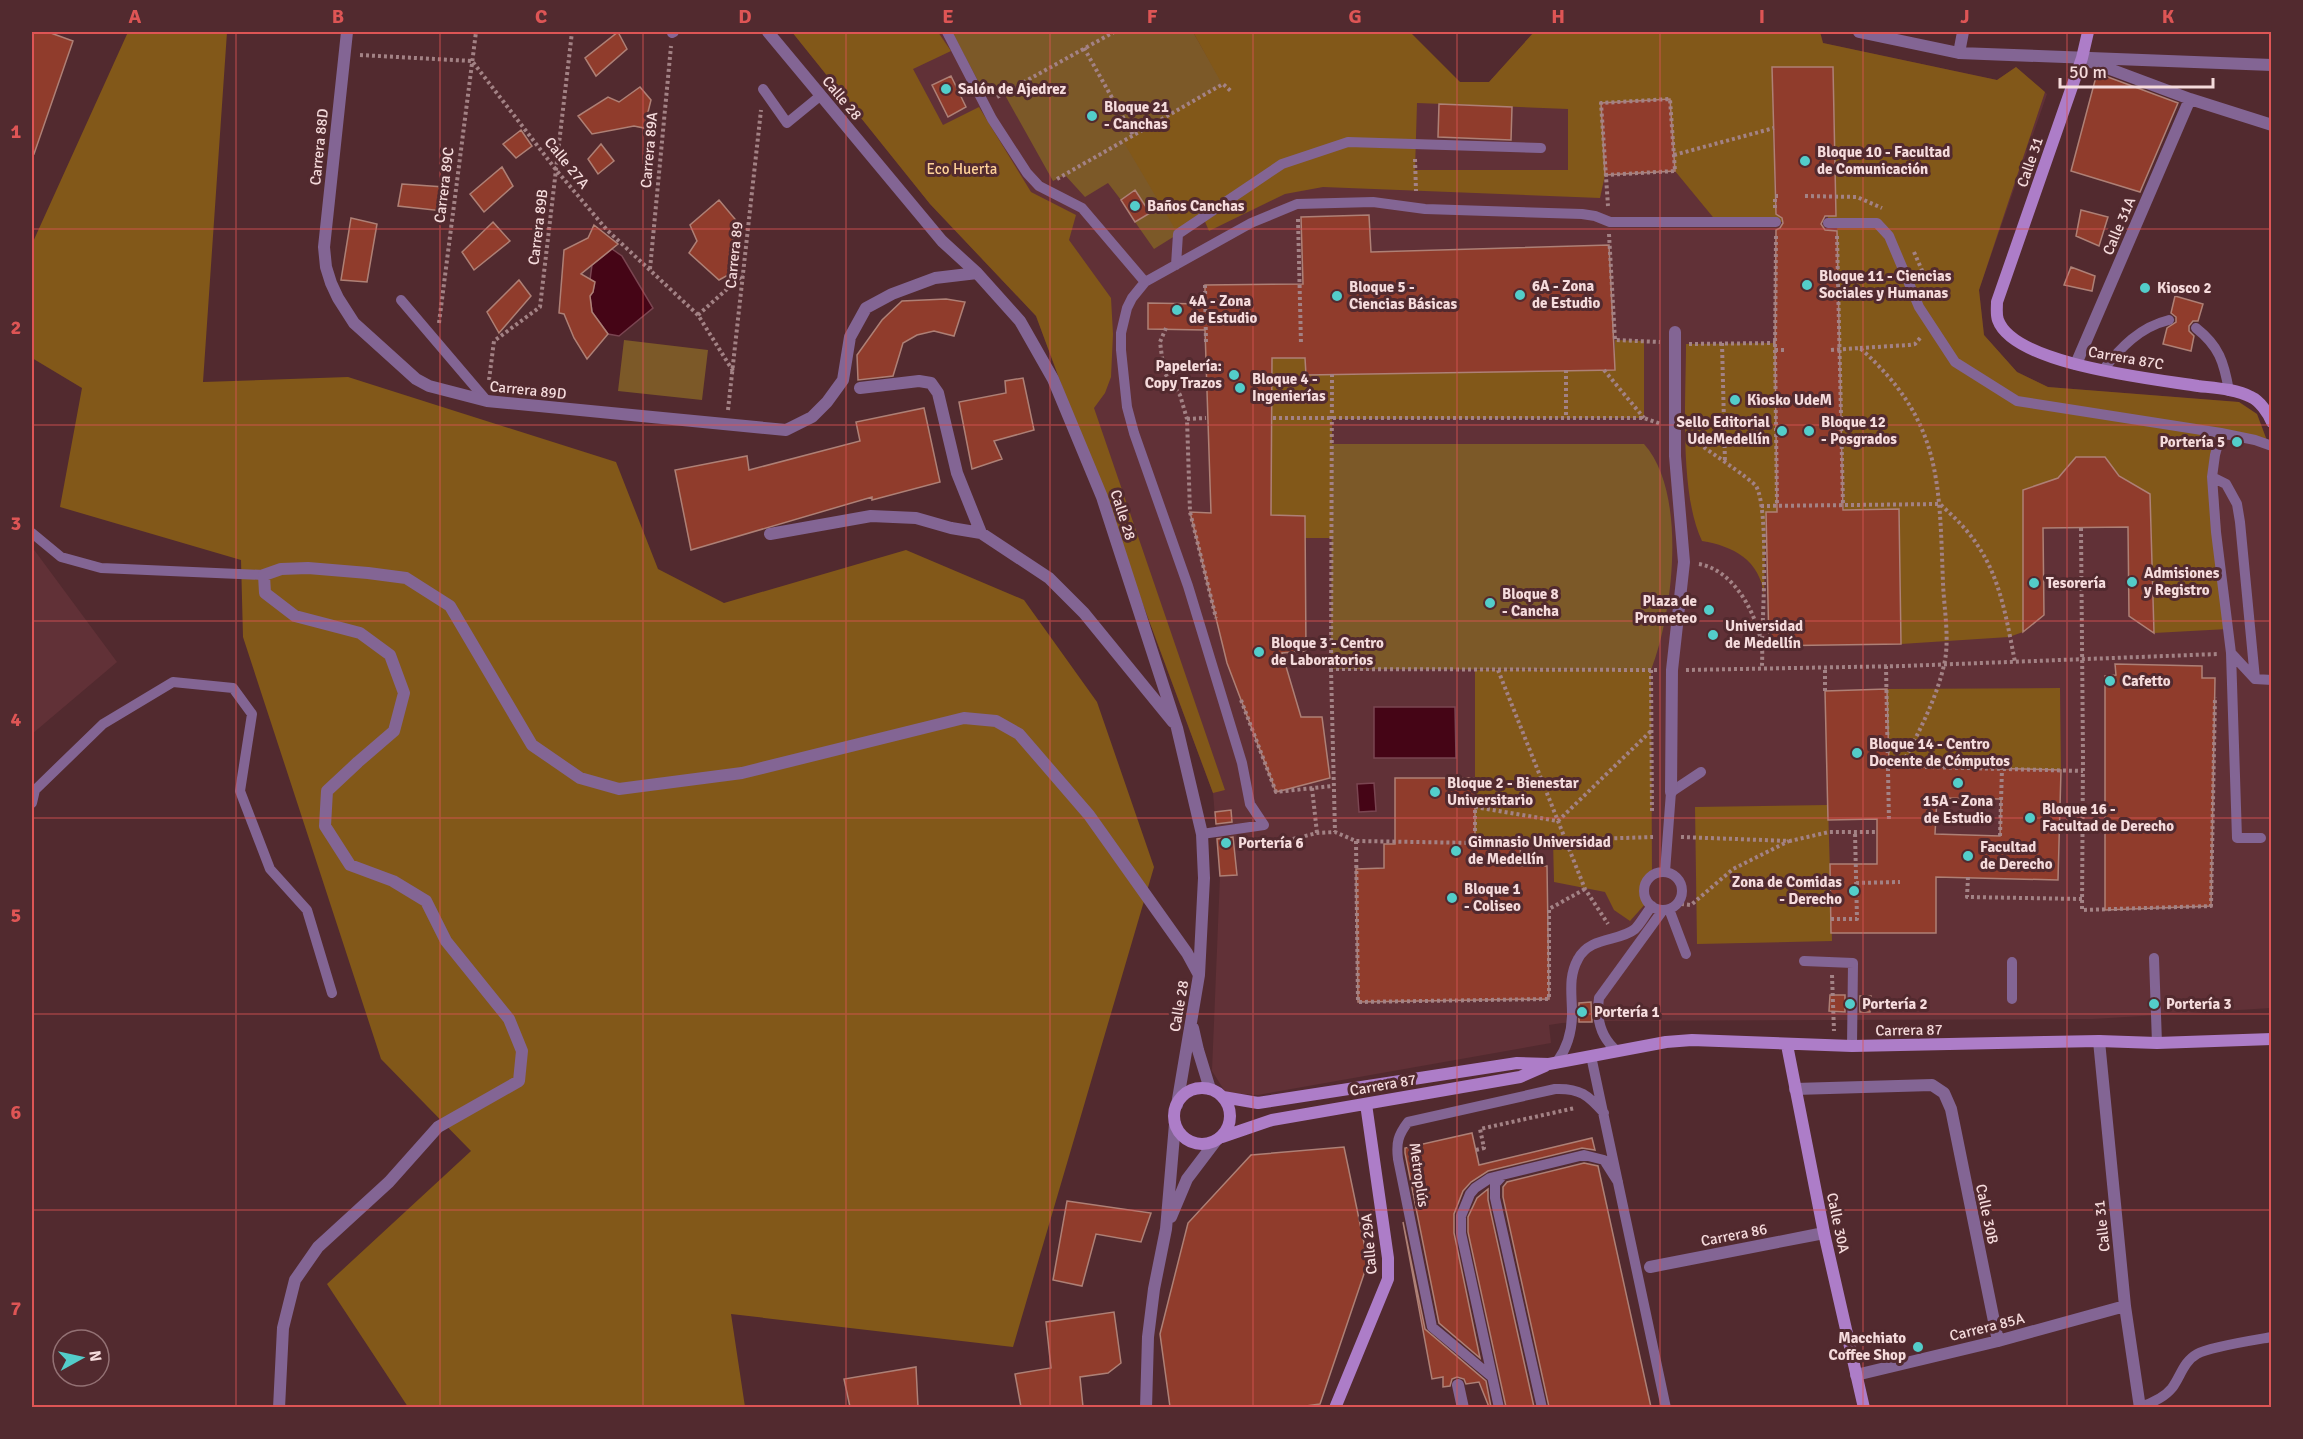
<svg xmlns="http://www.w3.org/2000/svg" width="2303" height="1439" font-family="Signika,sans-serif">
<rect width="100%" height="100%" fill="#522a2f"/>
<path fill="#613137" d="M792,32h612l56,50h29l45,-50h286l3,11 174,37 19,-13 31,27 -68,196 5,45 33,37 31,15 191,15 18,12 12,32 3,31 -1,531 -178,11 -489,2 -42,2 -13,2 2,18 -293,52 -32,-2 -14,-22 8,-195 -7,-83 -177,-477 -106,-112z
M32,547l85,115 -85,72z"/>
<path fill="#7c5928" d="M952,32h241l30,52 -45,150 -24,15 -19,-27 14,-9 -14,-22 -14,9 -13,-17 -23,14 -20,-22 -12,6 -52,-93 -15,8z
M624,340l84,10 -6,50 -84,-9z
M1332,444h312c44,49 29,170 7,226l-320,-1z"/>
<path fill="#825819" fill-rule="evenodd" d="M128,32h99l-24,350 145,-5 268,85 42,107 66,34 182,-53 118,50 73,102 57,165 -141,480 -282,-33 14,93h-337l-81,-123 144,-133 -90,-92 -138,-422 -2,-77 -181,-53 22,-119 -50,-30v-114z
M792,32h146l13,19 -38,18 30,56 36,-18 52,85 45,23 -7,25 42,58 2,36 -2,43 -6,16 -11,15 131,382 -12,3 -177,-477 -106,-112z
M1193,32h217l50,50h29l45,-50h286l3,11 174,37 19,-13 29,25 -66,198 5,45 33,37 31,15 191,15 18,12 12,32 -48,-13 -6,22 13,174 -74,4 -4,-139 -31,-18 -14,-19h-29l-18,21 -35,12v142l-14,5 -108,7 -2,-135 -55,1 -7,-286 -9,-1v-22l8,-1 -3,-133h-61l3,134 11,21h-69l-42,-51 -5,-72 -69,4 4,72 -5,23 -277,-11 -38,7 -76,37 -6,-14 -25,17 -55,-93 99,-57zM1417,103l151,6v61h-153z
M1615,340l29,1v77l-312,1v119h-27v-22l-34,-1 1,-157h33l1,17 309,-5z
M1785,343l-7,169h-12l-2,83c-4,-35 -31,-49 -62,-54 -23,-48 -16,-143 -16,-197z
M1475,670h176l1,205c-8,8 -10,16 -5,27l-17,19 -16,-11 -9,-18 -51,-10 -1,-43 -78,4z
M2060,688l1,82 -172,-4 -2,-77z
M1828,805l4,136 -135,3 -2,-137z"/>
<path fill="#450516" stroke="#7a4551" stroke-width="1.5" d="M612,249l10,7 31,52 -34,28 -11,-2 -16,-22 -2,-16 3,-4 1,-9 -4,-3 2,-15z
M1374,707h81l1,51h-82z
M1374,783l2,28 -17,1 -2,-28z"/>
<path fill="#903c2c" stroke="#ae8076" stroke-width="1.5" fill-rule="evenodd" d="M32,32h16l25,9 -39,113 -2,-1z
M618,32l9,17 -31,27 -11,-18z
M1772,67h61l3,149h-11l-4,8 4,6 12,1 6,279 56,-1 2,135 -132,2 -3,-134h11l-2,-162 1,-120 4,-2 3,-5 -1,-5 -6,-4z
M2097,73l81,30 -38,89 -69,-21z
M951,76l15,31 -18,10 -16,-32z
M640,87l11,13 -7,28 -10,-2 -42,8 -14,-18 30,-19 11,5z
M1670,99l5,72 -70,4 -4,-72z
M1439,104l73,3 -1,33 -73,-3z
M521,130l11,16 -16,12 -13,-14z
M601,144l13,17 -16,13 -10,-15z
M502,167l11,19 -29,26 -14,-18z
M402,184l42,3 -1,24 -45,-5z
M1135,190l15,23 -15,9 -14,-22z
M719,200l21,25 -7,15 3,11 -6,23 -11,6 -30,-27 8,-12 -7,-16z
M2081,210l27,7 -9,29 -23,-10z
M1369,215l2,37 238,-7 6,125 -309,5 -1,-17h-33l-1,157 34,1 1,135 -24,2 19,64h21l8,61 -54,14 -49,-129 -37,-151 21,1 -6,-183 -57,-1v-26l57,1v-19l98,-1 -2,-67z
M351,218l26,6 -10,58 -26,-2z
M493,222l17,19 -36,29 -12,-18z
M594,225l24,19 -37,30 14,8 -2,10 -3,4 2,16 16,22 -21,25 -13,-21 -10,-24 -5,-1 5,-63 24,-12z
M2071,267l24,9 -3,15 -28,-6z
M519,280l12,16 -32,37 -12,-21z
M2175,296l28,8 -5,17h-5l-4,5v5l5,5 -3,15 -28,-7 4,-16 9,-6v-5l-5,-4z
M946,299l19,3 -11,34 -20,-5 -17,4 -14,8 -10,33 -35,4 -1,-25 25,-35 20,-19z
M1023,378l11,52 -40,11 8,18 -30,10 -13,-67 47,-9 -1,-12z
M924,408l16,74 -68,18v-3l-181,53 -16,-80 72,-14 2,14 111,-29 -4,-19z
M2076,457h29l14,19 31,18 4,139 -25,-17 -1,-89 -85,1 1,87 -21,17v-142l35,-12z
M2115,664l87,2v12h13l-4,228 -106,4v-234l11,-1z
M1887,689l2,77 172,4 -3,110 -122,-3v56h-105l-1,-69h47v-45l-49,1 -3,-129zM1937,798l64,1 -1,37 -65,-2z
M1395,778h80v65l45,-1 1,24h26l2,133 -191,3 -2,-133 28,-1v-24h11z
M1231,810l1,12 -16,2 -1,-12z
M1233,837l4,38 -17,1 -3,-37z
M1830,995h15v17l-16,-1z
M1860,996h11l-1,16h-10z
M1591,1002l1,20h-13v-19z
M1472,1133l7,32 113,-27 3,12 -13,-2 -94,23 -17,11 -8,9 -9,23v19l26,125 -41,-35 -34,-170v-5z
M1344,1147l24,115 -48,142 -21,3h-129l-10,-73 28,-111 63,-68z
M1584,1163l14,3 53,241h-102l-46,-210v-10l4,-5z
M1488,1189v11l46,207h-28l-38,-175v-15l9,-19z
M1067,1201l84,12 -10,29 -45,-8 -14,52 -29,-6z
M1403,1222l22,107 61,52 5,26h-2l-10,-25 -13,2 -2,-5 -7,-2 -5,2 -2,7 -7,1v-10l-11,2z
M1114,1312l7,51 -13,10 -28,4 3,30h-62l-6,-33 36,-6 -5,-46z
M916,1367l2,40h-68l-6,-28z"/>
<g fill="none" stroke-linecap="round" stroke-linejoin="round">
<path stroke="#a38285" stroke-width="4" stroke-dasharray="3 3" stroke-linecap="butt" d="M1084,48l49,87
M360,55l112,6 85,110 50,59 91,85 35,56
M997,97l117,-65
M1674,155l100,-27
M1415,159l1,32
M1605,175l70,-4 -5,-72 -69,4 7,103
M1057,179l166,-95 9,8
M1805,196l52,1 25,11
M1775,208v-12h6
M1298,219l3,125
M1609,234l6,106 45,2
M1776,236l-1,114 2,155
M1837,236l6,269
M1914,252l10,23
M650,269l21,-223
M1205,285l1,58
M698,315l45,-40
M439,323l37,-291
M1166,328l-6,14 4,30 16,23 7,24 3,93 26,106
M1722,343l3,120
M1689,344l86,-1
M1860,348l49,-3 6,-1 6,-7
M1775,350h10
M1831,350l29,-2c82,73 79,133 83,235 1,26 7,57 1,82 -8,35 -26,69 -43,101
M1566,370v48
M1604,370l40,48
M1332,374l-1,295 326,1
M489,380l5,-39 46,-34 32,-275
M728,410l33,-300
M1273,418h371l17,6
M1187,419l19,-1
M1689,437c10,7 63,43 67,49 13,22 7,126 6,156
M1761,506l179,-2c14,13 28,26 38,42 23,34 29,76 37,116
M2081,528l2,229 -1,153 129,-4 4,-209
M1699,564c34,6 55,46 62,76 2,8 1,19 1,27
M1886,666l3,156
M1331,669l4,163
M1498,670l87,219 23,35
M1651,670l1,141
M1686,670l217,-4 315,-12
M1825,691v-24
M1241,700l35,92 56,-6
M1889,766l194,5
M1312,788l5,45
M2000,836l2,-68
M1681,837l109,4 39,-9h48
M1293,839l24,-6 18,-1 21,9 119,2 178,-6
M1356,841l2,161 191,-3v-90l36,-20
M1475,843v-36l83,14 94,-91
M1968,877l-1,20 115,2
M1856,883l44,-1
M1681,904l10,1 42,-36 56,-28
M1831,919h26l-2,-87
M1832,975l2,56
M1476,1150l8,-2 -4,-19 95,-21"/>
<path stroke="#836594" stroke-width="10" d="M947,32l45,87 35,54 12,13 43,22 63,74
M672,33l2,-1
M763,89l24,34 33,-27
M1828,223h49l12,13 30,71 36,55 62,39 204,32 34,7 17,6
M1176,265l2,-31 104,-70 66,-22 193,6
M401,300l86,101
M2196,328c23,18 28,34 33,63
M2103,370c18,-23 37,-43 66,-50
M2221,433l-6,22 -3,22 4,55 15,121 6,185h24
M2212,477l14,7 11,20 3,18 15,157
M32,533l29,24 40,11 163,7
M2231,653l24,26 17,1
M32,803l3,-13 68,-66 70,-42 60,6 19,26 -12,77 30,78 37,41 25,83
M1202,834l62,-9 -14,-21 -8,-41 -54,-177 -54,-153 -7,-26 -6,-57v-17l6,-25 5,-10 13,-16 106,-59 46,-19 76,-2 52,7 157,5 13,2 15,6h166
M1665,872l6,-80 30,-20
M1644 891a19 19 0 1 1 38 0a19 19 0 1 1-38 0Z
M1669,909l17,45
M2154,958l3,85
M1804,961l49,2 -1,83
M2012,999v-37
M1617,1051c-17,-14 -21,-32 -18,-53l64,-88
M1591,1056l75,352
M1557,1062c10,-14 15,-30 15,-48 0,-20 -4,-37 6,-55 12,-23 41,-17 57,-30 6,-6 11,-16 17,-23
M1503,1175l-8,9v14l47,210
M1492,1377l-60,-50 -34,-168c-2,-16 0,-24 10,-37l147,-33c25,-1 33,6 49,24
M2140,1407c12,-4 24,-9 32,-19 9,-12 11,-26 25,-34 12,-7 58,-14 75,-17
M1499,1408l-38,-175v-17l9,-22 5,-6 15,-10 94,-23 20,5 14,22"/>
<path stroke="#836594" stroke-width="12" d="M347,32l-23,215 2,20 5,16 7,15 16,25 62,56 13,7 58,15 299,29 26,-13 15,-15 16,-22 7,-43 16,-29 26,-14 43,-16 42,-5
M768,32l174,209 35,32 43,48 33,58 49,118 75,231 25,106 2,44 -5,97 -22,130
M1859,32l100,21 313,12
M1959,53l4,-21
M2091,62l99,37 82,26
M2076,364l114,-265
M860,388l59,-7 12,2 7,10 19,80 24,60
M770,534l101,-18 45,2 35,10 30,5 68,45 35,35 89,109
M1671,792l1,-122 12,-108 -9,-106v-124
M1193,1028l5,22 12,39
M2099,1041l26,265 15,102
M1795,1089l137,-4 12,8 7,16 47,232
M1171,1217l16,-38 28,-37
M1650,1267l174,-34
M1856,1375l142,-34 127,-35
M1458,1385l5,23
M279,1408l4,-80 12,-48 23,-33 71,-65 49,-55 81,-46 3,-30 -13,-32 -63,-78 -20,-40 -33,-20 -43,-16 -25,-39 2,-35 31,-29 36,-31 10,-38 -14,-38 -30,-22 -65,-17 -30,-23 -1,-18 17,-6 27,-1 60,5 38,5 44,28 82,139 48,33 39,11 123,-16 222,-55 32,3 23,13 70,81 98,138 12,22
M1146,1408l2,-71 6,-48 12,-60 9,-105"/>
<path stroke="#ad7dc8" stroke-width="12" d="M2088,32l-6,26 -85,244c0,6 -1,13 1,18 16,45 157,59 200,66 17,2 38,3 53,11 9,4 17,16 21,25
M1787,1045l37,188 40,175
M1174 1116a28 28 0 1 1 56 0a28 28 0 1 1-56 0Z
M1223,1097l35,6 259,-40 32,1 117,-22 26,-2 160,6 247,-5 58,2 115,-4
M1222,1137l50,-17 248,-43 25,-11
M1335,1408l53,-129v-21l-22,-154"/>
</g>
<path fill="none" stroke="#de5555" stroke-width="1.5" stroke-opacity="0.55" d="M236,32v1376M440,32v1376M643,32v1376M846,32v1376M1050,32v1376M1253,32v1376M1457,32v1376M1660,32v1376M1863,32v1376M2067,32v1376M32,229h2240M32,425h2240M32,621h2240M32,818h2240M32,1014h2240M32,1210h2240"/>
<g fill="#53cdca" stroke="#522a2f" stroke-width="2">
<circle cx="946" cy="89" r="6"/>
<circle cx="1092" cy="116" r="6"/>
<circle cx="1805" cy="161" r="6"/>
<circle cx="1135" cy="206" r="6"/>
<circle cx="1807" cy="285" r="6"/>
<circle cx="2145" cy="288" r="6"/>
<circle cx="1520" cy="295" r="6"/>
<circle cx="1337" cy="296" r="6"/>
<circle cx="1177" cy="310" r="6"/>
<circle cx="1234" cy="375" r="6"/>
<circle cx="1240" cy="388" r="6"/>
<circle cx="1735" cy="400" r="6"/>
<circle cx="1782" cy="431" r="6"/>
<circle cx="1809" cy="431" r="6"/>
<circle cx="2237" cy="442" r="6"/>
<circle cx="2132" cy="582" r="6"/>
<circle cx="2034" cy="583" r="6"/>
<circle cx="1490" cy="603" r="6"/>
<circle cx="1709" cy="610" r="6"/>
<circle cx="1713" cy="635" r="6"/>
<circle cx="1259" cy="652" r="6"/>
<circle cx="2110" cy="681" r="6"/>
<circle cx="1857" cy="753" r="6"/>
<circle cx="1958" cy="783" r="6"/>
<circle cx="1435" cy="792" r="6"/>
<circle cx="2030" cy="818" r="6"/>
<circle cx="1226" cy="843" r="6"/>
<circle cx="1456" cy="851" r="6"/>
<circle cx="1968" cy="856" r="6"/>
<circle cx="1854" cy="891" r="6"/>
<circle cx="1452" cy="898" r="6"/>
<circle cx="1850" cy="1004" r="6"/>
<circle cx="2154" cy="1004" r="6"/>
<circle cx="1582" cy="1012" r="6"/>
<circle cx="1918" cy="1347" r="6"/>
</g>
<g text-anchor="middle" stroke-width="6" stroke-linejoin="round" paint-order="stroke">
<g font-size="15" font-weight="bold" fill="#f5dbdc" stroke="#522a2f" text-anchor="start">
<text x="958" y="94">Salón de Ajedrez</text>
<text x="1104" y="112">Bloque 21<tspan x="1104" dy="17">- Canchas</tspan></text>
<text x="1817" y="157">Bloque 10 - Facultad<tspan x="1817" dy="17">de Comunicación</tspan></text>
<text x="1147" y="211">Baños Canchas</text>
<text x="1819" y="281">Bloque 11 - Ciencias<tspan x="1819" dy="17">Sociales y Humanas</tspan></text>
<text x="1532" y="291">6A - Zona<tspan x="1532" dy="17">de Estudio</tspan></text>
<text x="1349" y="292">Bloque 5 -<tspan x="1349" dy="17">Ciencias Básicas</tspan></text>
<text x="2157" y="293">Kiosco 2</text>
<text x="1189" y="306">4A - Zona<tspan x="1189" dy="17">de Estudio</tspan></text>
<text x="1222" y="371" text-anchor="end">Papelería:<tspan x="1222" dy="17">Copy Trazos</tspan></text>
<text x="1252" y="384">Bloque 4 -<tspan x="1252" dy="17">Ingenierías</tspan></text>
<text x="1747" y="405">Kiosko UdeM</text>
<text x="1770" y="427" text-anchor="end">Sello Editorial<tspan x="1770" dy="17">UdeMedellín</tspan></text>
<text x="1821" y="427">Bloque 12<tspan x="1821" dy="17">- Posgrados</tspan></text>
<text x="2225" y="447" text-anchor="end">Portería 5</text>
<text x="2144" y="578">Admisiones<tspan x="2144" dy="17">y Registro</tspan></text>
<text x="2046" y="588">Tesorería</text>
<text x="1502" y="599">Bloque 8<tspan x="1502" dy="17">- Cancha</tspan></text>
<text x="1697" y="606" text-anchor="end">Plaza de<tspan x="1697" dy="17">Prometeo</tspan></text>
<text x="1725" y="631">Universidad<tspan x="1725" dy="17">de Medellín</tspan></text>
<text x="1271" y="648">Bloque 3 - Centro<tspan x="1271" dy="17">de Laboratorios</tspan></text>
<text x="2122" y="686">Cafetto</text>
<text x="1869" y="749">Bloque 14 - Centro<tspan x="1869" dy="17">Docente de Cómputos</tspan></text>
<text x="1447" y="788">Bloque 2 - Bienestar<tspan x="1447" dy="17">Universitario</tspan></text>
<text x="1958" y="806" text-anchor="middle">15A - Zona<tspan x="1958" dy="17">de Estudio</tspan></text>
<text x="2042" y="814">Bloque 16 -<tspan x="2042" dy="17">Facultad de Derecho</tspan></text>
<text x="1468" y="847">Gimnasio Universidad<tspan x="1468" dy="17">de Medellín</tspan></text>
<text x="1238" y="848">Portería 6</text>
<text x="1980" y="852">Facultad<tspan x="1980" dy="17">de Derecho</tspan></text>
<text x="1842" y="887" text-anchor="end">Zona de Comidas<tspan x="1842" dy="17">- Derecho</tspan></text>
<text x="1464" y="894">Bloque 1<tspan x="1464" dy="17">- Coliseo</tspan></text>
<text x="1862" y="1009">Portería 2</text>
<text x="2166" y="1009">Portería 3</text>
<text x="1594" y="1017">Portería 1</text>
<text x="1906" y="1343" text-anchor="end">Macchiato<tspan x="1906" dy="17">Coffee Shop</tspan></text>
</g>
<g font-size="15" fill="#f5dbdc" stroke="#522a2f">
<text transform="translate(842 98) rotate(50)" y="5">Calle 28</text>
<text transform="translate(319 147) rotate(-84)" y="5">Carrera 88D</text>
<text transform="translate(649 150) rotate(-85)" y="5">Carrera 89A</text>
<text transform="translate(2030 162) rotate(-71)" y="5">Calle 31</text>
<text transform="translate(567 163) rotate(51)" y="5">Calle 27A</text>
<text transform="translate(444 185) rotate(-83)" y="5">Carrera 89C</text>
<text transform="translate(2119 226) rotate(-67)" y="5">Calle 31A</text>
<text transform="translate(538 227) rotate(-83)" y="5">Carrera 89B</text>
<text transform="translate(734 255) rotate(-84)" y="5">Carrera 89</text>
<text transform="translate(2126 358) rotate(10)" y="5">Carrera 87C</text>
<text transform="translate(528 390) rotate(6)" y="5">Carrera 89D</text>
<text transform="translate(1123 515) rotate(72)" y="5">Calle 28</text>
<text transform="translate(1179 1006) rotate(-80)" y="5">Calle 28</text>
<text transform="translate(1909 1030) rotate(-1)" y="5">Carrera 87</text>
<text transform="translate(1383 1085) rotate(-10)" y="5">Carrera 87</text>
<text transform="translate(1419 1175) rotate(82)" y="5">Metroplús</text>
<text transform="translate(1987 1214) rotate(78)" y="5">Calle 30B</text>
<text transform="translate(1838 1223) rotate(78)" y="5">Calle 30A</text>
<text transform="translate(2102 1226) rotate(-96)" y="5">Calle 31</text>
<text transform="translate(1734 1235) rotate(-11)" y="5">Carrera 86</text>
<text transform="translate(1369 1244) rotate(-95)" y="5">Calle 29A</text>
<text transform="translate(1987 1327) rotate(-14)" y="5">Carrera 85A</text>
</g>
<g font-size="15" fill="#fed198" stroke="#522a2f">
<text x="962" y="174">Eco Huerta</text>
</g>
</g>
<rect width="2303" height="1439" fill="none" stroke="#522a2f" stroke-width="66"/>
<g transform="translate(81 1358) rotate(82)"><circle r="28" fill="#522a2f" stroke="#937174" stroke-width="1.5"/>
<path d="M0-4.5L10 22L0 15L-10 22Z" fill="#53cdca"/>
<text y="-9" font-size="16" font-weight="bold" text-anchor="middle" fill="#f5dbdc">N</text>
</g>
<path d="M2060 78v9h153v-9" fill="none" stroke="#f5dbdc" stroke-width="3"/>
<text x="2069" y="78" font-size="18" fill="#f5dbdc" stroke="#522a2f" stroke-width="4.5" paint-order="stroke">50 m</text>
<rect x="33" y="33" width="2237" height="1373" fill="none" stroke="#de5555" stroke-width="2"/>
<g font-size="20" text-anchor="middle" font-weight="bold" fill="#de5555">
<text x="135" y="23">A</text>
<text x="338" y="23">B</text>
<text x="541" y="23">C</text>
<text x="745" y="23">D</text>
<text x="948" y="23">E</text>
<text x="1152" y="23">F</text>
<text x="1355" y="23">G</text>
<text x="1558" y="23">H</text>
<text x="1762" y="23">I</text>
<text x="1965" y="23">J</text>
<text x="2168" y="23">K</text>
<text x="16" y="138">1</text>
<text x="16" y="334">2</text>
<text x="16" y="530">3</text>
<text x="16" y="726">4</text>
<text x="16" y="922">5</text>
<text x="16" y="1119">6</text>
<text x="16" y="1315">7</text>
</g>
</svg>
